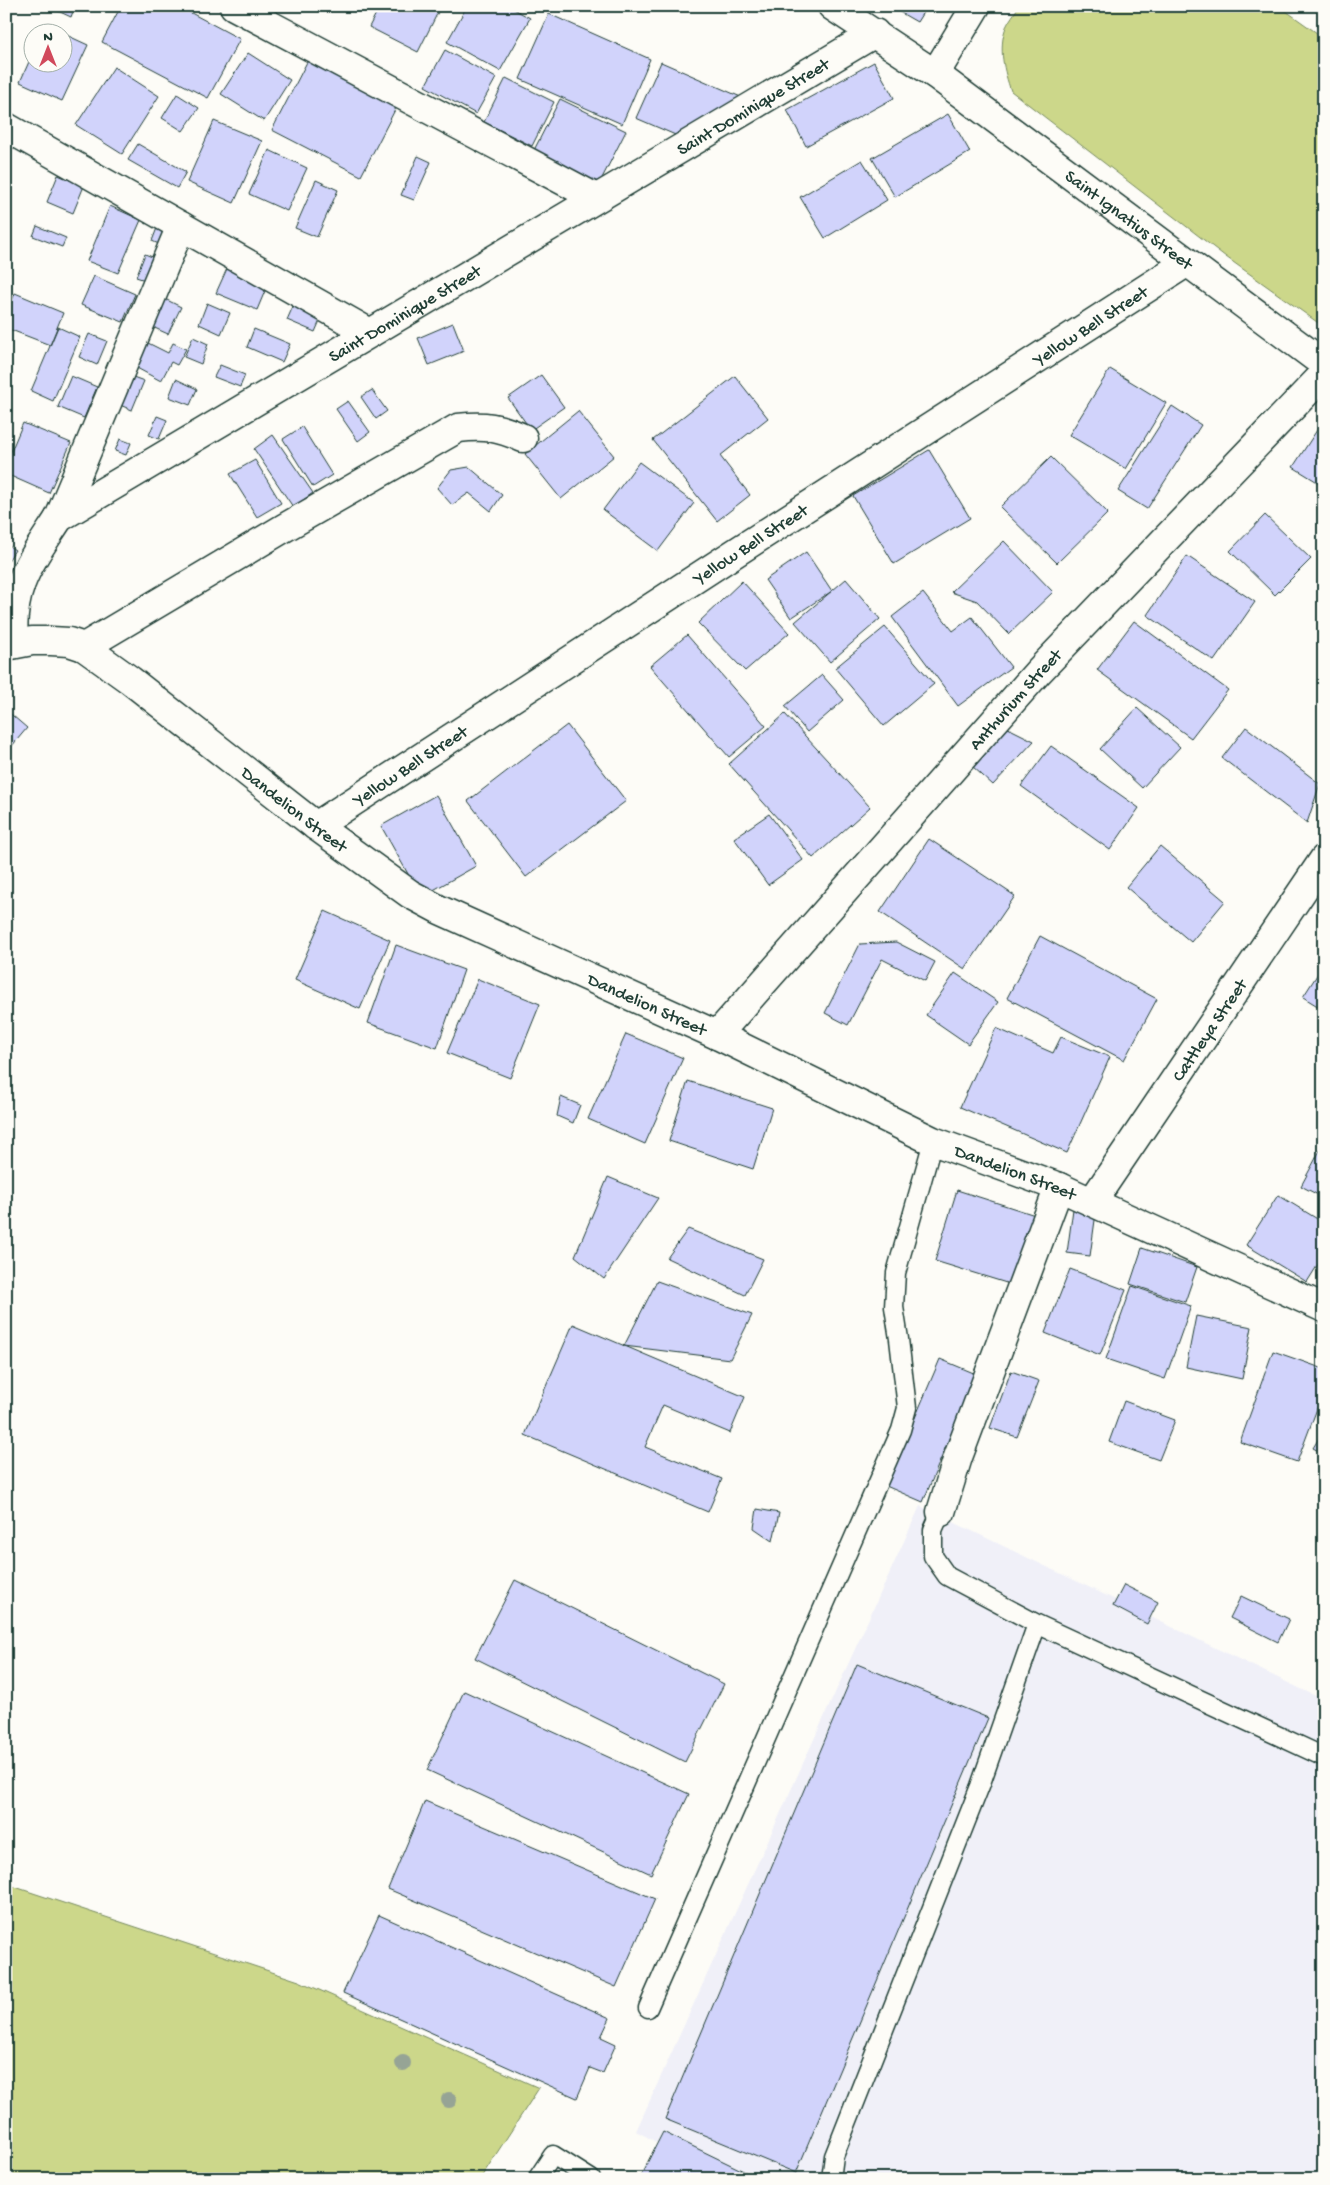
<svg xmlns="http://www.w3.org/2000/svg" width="1330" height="2185" font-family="'Gochi Hand',sans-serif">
<rect width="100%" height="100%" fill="#fdfcf7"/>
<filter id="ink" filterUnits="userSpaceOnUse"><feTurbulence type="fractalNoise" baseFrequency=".02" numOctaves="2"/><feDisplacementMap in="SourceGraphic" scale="10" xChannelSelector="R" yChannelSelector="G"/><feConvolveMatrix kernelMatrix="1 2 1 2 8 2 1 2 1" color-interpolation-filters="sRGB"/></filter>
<g filter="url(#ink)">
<path fill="#f0f0f8" d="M920,1506l404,194v479h-600l-88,-48z"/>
<path fill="#ccd78a" stroke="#768a5f" d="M1019,6h260l45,32v289l-98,-70 -215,-166c-7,-20 -13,-43 -5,-64 3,-7 9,-14 13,-21z
M6,1884l293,97 240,107 -59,91h-474z"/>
<path fill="#d1d3fb" stroke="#1f3d34" d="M47,6h28l-4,11z
M121,6h57l62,33 -32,59 -106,-56z
M380,6h61l-23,46 -49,-25z
M467,6h41l22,12 -30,53 -53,-29z
M889,6h38l-10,16z
M549,14l101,45 -28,65 -102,-45z
M47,25l15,7h-19z
M62,33l26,12 -26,56 -42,-19 12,-27v7h30z
M445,50l51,28 -20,36 -51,-28z
M248,53l42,27 -26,41 -43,-27z
M309,58l89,46 -37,72 -89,-46z
M661,62l82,36 -63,39 -44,-19z
M874,62l20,36 -88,48 -19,-36z
M114,67l45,29 -37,58 -46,-29z
M506,78l48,24 -22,44 -48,-24z
M177,94l22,14 -16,23 -21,-13z
M560,99l66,32 -29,57 -66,-32z
M948,114l22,38 -75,45 -23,-39z
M214,121l48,20 -28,62 -47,-21z
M138,144l48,28 -9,16 -49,-28z
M269,150l38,18 -20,43 -38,-17z
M418,156l13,6 -17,38 -13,-5z
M862,160l25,40 -62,38 -25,-41z
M58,175l26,11 -11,27 -26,-11z
M316,180l22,10 -21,47 -22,-9z
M110,206l31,14 -23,53 -31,-12z
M37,226l29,12 -4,9 -29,-11z
M157,228l10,4 -6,13 -9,-4z
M145,254l12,5 -9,22 -12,-4z
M230,262l40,17 -13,31 -41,-17z
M94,276l41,18 -12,28 -42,-17z
M15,293l48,20 -13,32 -44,-17v-13z
M161,297l20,10 -13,27 -20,-9z
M297,297l28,12 -10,23 -28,-12z
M207,303l23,10 -9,21 -22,-10z
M453,323l11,28 -35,14 -11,-27z
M58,327l22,10 -27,64 -22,-10z
M254,329l36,15 -8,18 -35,-15z
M89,334l18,7 -10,24 -18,-8z
M193,337l15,7 -7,20 -17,-7z
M148,343l20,10 5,-10 13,6 -9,16 -6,-3 -10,19 -26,-14z
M220,365l25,10 -5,12 -26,-10z
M1110,369l56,34 -40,66 -57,-34z
M541,375l23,32 -33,23 -23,-32z
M71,376l26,11 -13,31 -26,-11z
M735,376l33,42 -48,38 30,39 -33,26 -64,-81z
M133,377l11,4 -12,29 -12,-5z
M176,379l21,10 -7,16 -21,-8z
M6,387l4,2 -4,10z
M372,390l15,21 -11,8 -15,-22z
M348,401l22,31 -12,9 -22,-32z
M1172,406l29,19 -54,84 -29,-18z
M578,411l36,45 -53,43 -36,-45z
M157,416l10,4 -8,19 -10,-4z
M23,423l48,20 -22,50 -43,-19v-11z
M302,427l30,48 -19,12 -30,-48z
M1319,427l5,3v56l-31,-19z
M273,435l40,58 -20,14 -39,-58z
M120,439l11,4 -5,12 -11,-4z
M929,450l41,68 -76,46 -41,-68z
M1051,457l57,56 -51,50 -57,-56z
M255,460l26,43 -24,14 -27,-43z
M639,462l55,41 -36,48 -55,-41z
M469,467l33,28 -11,16 -22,-18 -17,12 -15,-17 14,-18z
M1265,515l46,44 -36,36 -45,-44z
M1004,541l49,51 -44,42 -32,-33 -26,-9z
M6,544l9,6 -9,14z
M806,552l26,39 -41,27 -26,-38z
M1187,556l68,46 -41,59 -67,-46z
M846,579l34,40 -50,43 -35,-40z
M742,581l47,52 -44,38 -47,-48z
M923,593l30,38 19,-14 39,50 -53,39 -66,-89z
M1134,621l94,69 -37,48 -94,-68z
M885,627l49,57 -50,42 -49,-58z
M687,635l79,91 -37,31 -79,-91z
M822,675l22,25 -37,32 -22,-26z
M1137,708l43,39 -38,41 -42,-39z
M6,710l21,18 -21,25z
M785,714l85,93 -57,51 -84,-94z
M567,725l59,76 -100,76 -58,-76z
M1246,727l74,57 -13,39 -85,-65z
M1008,728l26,13 -41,44 -21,-19z
M1051,746l88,62 -29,42 -89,-64z
M436,795l40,71 -55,31 -40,-71z
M769,814l34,46 -35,25 -34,-47z
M929,839l86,57 -50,73 -85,-57z
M1160,846l65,55 -34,41 -65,-55z
M325,911l65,29 -30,69 -65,-29z
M1040,936l117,63 -33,61 -117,-62z
M896,942l39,20 -10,19 -43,-22 -34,66 -23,-12 35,-69z
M396,945l68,25 -27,78 -69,-25z
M1324,964v46l-21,-13z
M955,973l43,29 -30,42 -42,-29z
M478,979l62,25 -30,74 -63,-25z
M996,1028l57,25 8,-16 49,20 -43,96 -107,-46z
M626,1034l57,24 -38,86 -57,-25z
M688,1081l84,27 -19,61 -84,-28z
M561,1097l19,8 -7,18 -16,-7z
M1324,1143v55l-23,-12z
M608,1177l50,21 -54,81 -29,-23z
M957,1190l78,25 -22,70 -78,-24z
M1278,1195l46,28v32l-17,27 -61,-37z
M1073,1209l23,4 -6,43 -23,-3z
M688,1229l75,30 -18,36 -78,-37z
M1142,1248l55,19 -12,35 -55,-18z
M1070,1269l56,21 -26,65 -55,-22z
M657,1281l95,34 -22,44 -106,-13z
M1132,1286l59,20 -26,73 -59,-20z
M1196,1316l56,11 -10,52 -56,-12z
M573,1324l172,73 -15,36 -67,-28 -18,42 77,32 -14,33 -183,-77z
M1273,1351l51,18v21l-27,72 -57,-20z
M940,1359l36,15 -53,128 -37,-16z
M1011,1371l28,10 -22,56 -27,-9z
M1124,1401l51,19 -16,40 -50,-18z
M1324,1430v24l-11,-6z
M757,1509l22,4 -6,28 -19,-13z
M515,1580l209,104 -39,78 -210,-104z
M1124,1585l34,17 -11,22 -34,-18z
M1241,1596l48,23 -11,23 -48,-24z
M857,1664l131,54 -192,455 -131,-54z
M464,1691l225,103 -38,80 -224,-104z
M425,1801l230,98 -39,88 -228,-98z
M379,1915l231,103 -9,19 15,7 -13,29 -13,-5 -13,30 -234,-105z
M663,2132l97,47 -120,-2z"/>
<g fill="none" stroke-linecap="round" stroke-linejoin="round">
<defs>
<path id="lane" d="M941,1512l-8,18v26l14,20 90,48 287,133
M648,2008l253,-578 6,-22 -8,-69 -5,-32 2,-34 37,-132
M537,2179l16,-24 38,24
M831,2179l3,-23 146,-370 57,-162"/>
<g id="street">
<path d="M234,6l362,192"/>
<path d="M832,6l103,68"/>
<path d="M6,127l364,206"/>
<path d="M59,518l122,-292"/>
<path id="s1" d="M14,644c-5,-57 16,-81 45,-126l816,-485"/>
<path id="s2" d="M6,646l26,-5h19l18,1 15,5 46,33 186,146 94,68 30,16 277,125 216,106 126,46 265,121"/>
<path d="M84,647l200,-119 174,-100c28,-3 40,-1 65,10"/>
<path id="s3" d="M316,826l422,-275 448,-288"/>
<path id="s4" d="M717,1035l321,-363 286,-298"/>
<path id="s5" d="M1092,1202l232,-343"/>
<path d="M941,1512l17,-55 101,-270"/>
</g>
<g id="secondary">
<path id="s6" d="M976,6l-41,68 389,290"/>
</g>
</defs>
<use href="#lane" stroke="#1f3d34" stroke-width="21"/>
<use href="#street" stroke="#1f3d34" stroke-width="31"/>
<use href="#secondary" stroke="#1f3d34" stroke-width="31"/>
<use href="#lane" stroke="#fdfcf7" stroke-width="18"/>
<use href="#street" stroke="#fdfcf7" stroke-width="28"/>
<use href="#secondary" stroke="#fdfcf7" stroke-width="28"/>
</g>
<g fill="#96a495">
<circle cx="403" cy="2063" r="8"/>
<circle cx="449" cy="2100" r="8"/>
</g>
</g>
<g text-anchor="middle" stroke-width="4" stroke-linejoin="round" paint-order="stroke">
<g font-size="18" fill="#1f3d34" stroke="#fdfcf7">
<text dy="6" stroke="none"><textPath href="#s1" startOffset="944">Saint Dominique Street</textPath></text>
<text dy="6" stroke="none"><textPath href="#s6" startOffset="322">Saint Ignatius Street</textPath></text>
<text dy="6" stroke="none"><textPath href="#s1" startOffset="539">Saint Dominique Street</textPath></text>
<text dy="6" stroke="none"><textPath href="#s3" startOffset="922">Yellow Bell Street</textPath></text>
<text dy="6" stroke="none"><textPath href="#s3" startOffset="518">Yellow Bell Street</textPath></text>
<text dy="6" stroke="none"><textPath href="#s4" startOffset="449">Anthurium Street</textPath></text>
<text dy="6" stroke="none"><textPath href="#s3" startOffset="112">Yellow Bell Street</textPath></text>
<text dy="6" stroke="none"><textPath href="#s2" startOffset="345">Dandelion Street</textPath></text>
<text dy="6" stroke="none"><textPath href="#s2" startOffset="750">Dandelion Street</textPath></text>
<text dy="6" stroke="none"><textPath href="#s5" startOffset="208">Cattleya Street</textPath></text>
<text dy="6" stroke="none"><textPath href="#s2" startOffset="1155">Dandelion Street</textPath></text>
</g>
</g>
<rect width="1330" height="2185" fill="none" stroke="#fdfcf7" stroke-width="25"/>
<rect x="12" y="12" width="1305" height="2160" fill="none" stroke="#1f3d34" stroke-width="2" filter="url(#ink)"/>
<g transform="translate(48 48)"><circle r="24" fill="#fdfcf7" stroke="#a4b0a9"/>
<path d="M0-4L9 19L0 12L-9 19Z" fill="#d1495b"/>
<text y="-8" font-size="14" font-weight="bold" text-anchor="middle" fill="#1f3d34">N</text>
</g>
</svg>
